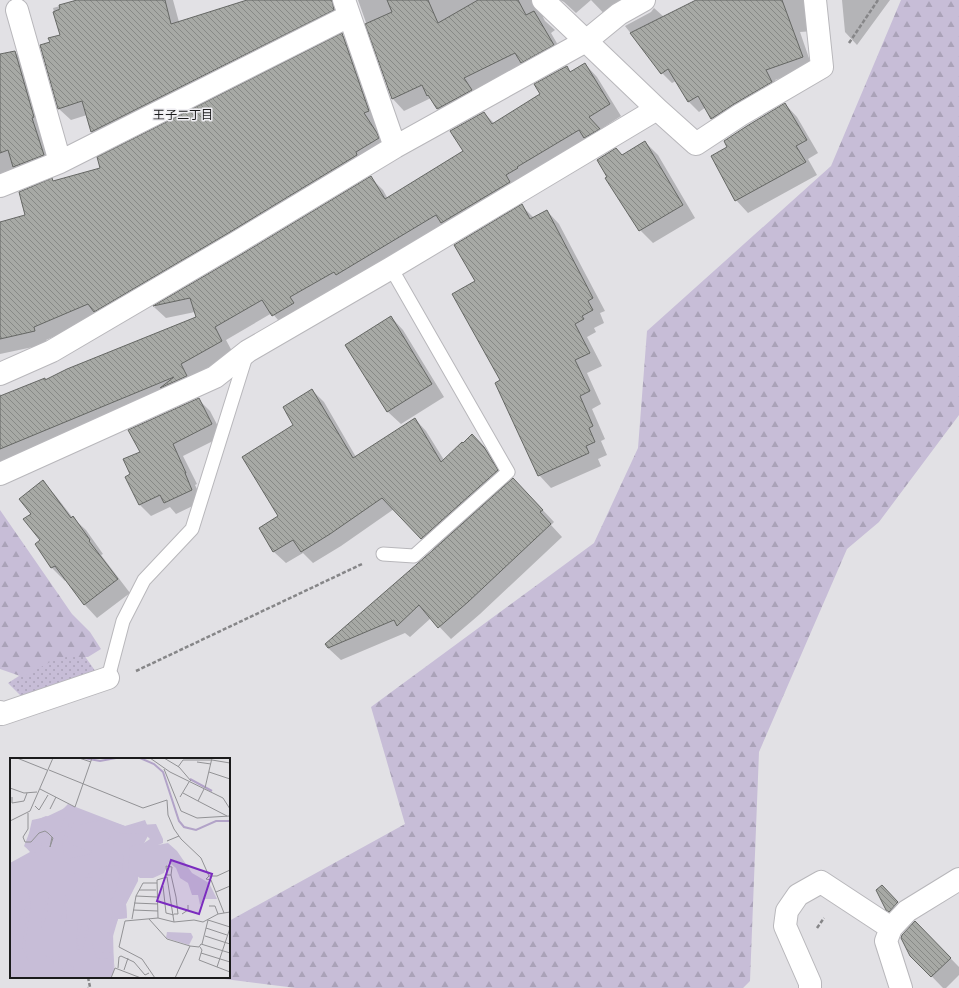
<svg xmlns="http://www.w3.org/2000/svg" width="959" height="988" font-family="Manrope,'Noto Sans JP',sans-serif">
<defs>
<pattern id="green-dots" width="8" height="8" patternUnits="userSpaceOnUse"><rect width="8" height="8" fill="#c7bdd7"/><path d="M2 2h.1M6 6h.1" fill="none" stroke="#aaa2b8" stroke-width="1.8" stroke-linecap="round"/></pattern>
<pattern id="forest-firs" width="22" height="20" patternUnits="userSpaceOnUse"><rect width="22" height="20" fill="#c7bdd7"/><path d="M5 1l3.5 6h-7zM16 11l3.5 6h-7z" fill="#aaa2b8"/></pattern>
<pattern id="building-back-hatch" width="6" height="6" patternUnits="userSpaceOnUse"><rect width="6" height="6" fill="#a7a9a5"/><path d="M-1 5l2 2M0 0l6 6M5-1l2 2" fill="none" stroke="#878986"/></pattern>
</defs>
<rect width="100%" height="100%" fill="#e2e1e5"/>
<path fill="url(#green-dots)" d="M74,641l22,31 -73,26 -15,-15z"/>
<path fill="url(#forest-firs)" d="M901,0h58v415l-80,107 -32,27 -88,203 -9,229 -7,7h-447l-87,-11h20v-56l176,-97 -34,-117 223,-164 44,-95 9,-117 184,-165z
M0,510l34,49 38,55 18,18 11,17 -13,8h-22l-16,5 -27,15 -23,-8z"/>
<path fill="#0003" d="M78,0h95l6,22 71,-22h102l-9,10 -240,134 -11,-12 -5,-17 -16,5 -12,-11 -8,-66 10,-7 -8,-28 25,-7z
M358,0h193l-9,10 1,7 2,4 10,9 -4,3 14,24 -40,9 -50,24 8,12 -33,18 -12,-11 -7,-11 -27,13 -11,-12z
M560,0h31l-15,13 -12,-11z
M591,0h58l-35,24z
M699,0h112l3,31 -14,1 12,35 -37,13 7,12 -60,36 -10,-10 -6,-11 -7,5 -10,-10 -13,-21 -4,2 -10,-10 -37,-47 26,-14 3,-4 10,9z
M842,0h48l-33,45 -12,-13z
M342,35l13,12 34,100 -289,170 -54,23 1,4 -47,10v-131l26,-7 26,-36 2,2 48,-13z
M15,52l13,13 29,103 -57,12v-125z
M585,64l12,13 24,39 -20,13 10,12 -326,187 -13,-15 -46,27 7,13 -40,23 -193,97v-79l2,2 43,-17 1,1 151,-63 -2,-5 -29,6 -12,-11 89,-52 128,-77 12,12 5,9 76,-47 20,-39 11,11 46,-30 25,-27 5,5z
M785,104l12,13 21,36 -10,6 9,16 -69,38 -12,-13 -7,-52z
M645,142l13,13 37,63 -42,25 -13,-13 -17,-74z
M522,206l12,12 13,-7 12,13 46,87 -5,2 4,10 -10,5 2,4 -9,5 15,29 -15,7 14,31 -9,5 13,30 -4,2 6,14 -9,4 3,7 -50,22 -12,-13 -37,-94 -25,-99z
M391,317l12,13 41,67 -43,27 -13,-12 -42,-67z
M312,390l12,12 32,55 59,-38 11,12 18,29 40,-13 12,13 13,23 16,8 29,31 -3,3 11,12 -82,77 -29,25 -20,-21 -21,19 -5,-4 -64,27 -13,-12 106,-97 -40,-42 -53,37 -28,17 -10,-10 -17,10 -12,-11 -14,-24 20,-11 15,-92z
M198,399l12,12 13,25 -40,20 14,28 -2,1 8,16 -27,13 -6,-7 -19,9 -11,-11 -8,-30 9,-22z
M43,482l12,13 18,23 13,12 17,24 -2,1 29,38 -33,25 -12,-13 -19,-25 -1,1 -13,-13 -16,-24 5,-4 -8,-26z
M928,935l31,32v8l-13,13h-3l-32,-33z"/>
<path fill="url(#building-back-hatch)" stroke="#656764" d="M77,0h88l6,24 76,-24h85l2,10 -243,122 -9,-31 -24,8 -18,-64 10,-3 -2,-4 12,-3 -7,-23 7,-3 -1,-4z
M387,0h41l10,23 40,-23h40l8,15 8,-4 20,34 -33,18 -6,-10 -51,25 8,12 -35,19 -9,-14 -1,1 -5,-11 -30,14 -27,-75 27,-12z
M696,0h86l21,57 -37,13 6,12 -38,22 -23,15 -13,-23 -10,6 -20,-33 -7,5 -31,-41z
M342,33l27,78 -5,2 13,20 2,5 -23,14 1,3 -127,77 -136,80 -6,-8 -54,23 1,4 -35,8v-117l25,-7 -6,-23 33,-14 1,3 47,-13 -3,-11z
M15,51l19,66 -2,1 12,37 -31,12 -5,-17 -8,3v-99z
M585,63l25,41 -21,13 11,12 -16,9 -5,-8 -62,37 1,1 -12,7 4,7 -69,41 -5,-8 -100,60 -2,-3 -44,25 4,6 -22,13 -10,-16 -47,27 7,14 -41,23 6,12 -27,12 14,-11 -174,72v-53l45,-18v2l22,-11 129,-52 -6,-19 -37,8 89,-52 129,-78 14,23 78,-48 -13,-20 34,-19 8,12 48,-30 -6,-10 33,-18 3,6z
M785,103l22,37 -11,6 10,16 -71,39 -24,-45 16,-9 -3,-6 23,-15z
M645,141l38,64 -44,26 -34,-53 2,-1 -10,-17 19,-12 6,7z
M522,204l8,15 17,-9 46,88 -5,3 5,9 -11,6 2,3 -9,5 15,29 -15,7 15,31 -10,5 13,30 -4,2 6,14 -9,4 3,7 -51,23 -43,-93 5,-3 -48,-86 23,-13 -21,-36z
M391,316l41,68 -45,28 -42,-67z
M312,389l41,69 62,-40 26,44 21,-20 1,1 9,-9 12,13 14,23 -77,69 -39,-41 -52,36 -29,18 -8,-12 -20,12 -14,-24 19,-12 -36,-59 51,-32 -10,-18z
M199,398l13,26 -39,20 13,29h-1l7,17 -28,13 -4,-8 -21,10 -14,-28 5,-3 -7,-15 17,-7 -12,-22z
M513,478l30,32 -3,2 11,12 -83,78 -30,26 -19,-23 -22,21 -3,-6 -66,28 -3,-4 107,-93z
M43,480l28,38 2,-2 17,24 -1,1 29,38 -34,26 -29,-39 -4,2 -16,-24 5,-4 -17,-21 8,-5 -12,-15z
M882,885l16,17 -9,10 -3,-2 -10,-20z
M915,921l36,37 -20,19 -21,-21 -9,-18 1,-3z"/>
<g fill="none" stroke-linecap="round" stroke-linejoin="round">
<defs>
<path id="lane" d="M383,554l31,2 94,-84 -117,-204
M108,678l15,-57 21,-41 48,-51 55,-176"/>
<path id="street" d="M344,0l51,147
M17,10l43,152
M657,109l39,35 44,-29 82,-48 -7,-67
M0,186l60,-24 289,-146
M0,374l52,-23 184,-108 159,-96 191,-106 -43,-41
M0,474l215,-97 33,-26 143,-83 266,-159 -71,-68 33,-27 25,-14
M0,712l2,2 106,-36
M810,988v-5l-25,-57 2,-15 11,-16 23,-13 70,46
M901,988l-15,-47 5,-13 16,-17 52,-32"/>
</defs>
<use href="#lane" stroke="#b8b7bb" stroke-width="15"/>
<use href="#street" stroke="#b8b7bb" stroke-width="24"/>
<path stroke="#868688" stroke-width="2.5" stroke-dasharray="4 2" stroke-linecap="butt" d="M849,43l29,-43
M136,671l226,-107
M817,928l7,-10
M88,977l2,10 -2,1"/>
<use href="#lane" stroke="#fff" stroke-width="13"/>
<use href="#street" stroke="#fff" stroke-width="22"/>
</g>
<g text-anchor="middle" stroke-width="3" stroke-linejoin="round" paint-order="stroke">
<g font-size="12" fill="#1b1b1c" stroke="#efeef2">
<text x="183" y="119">王子二丁目</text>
</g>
</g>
<g transform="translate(10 758)">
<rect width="220" height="220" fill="#e2e1e5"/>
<path d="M57,49l58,19 20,-6 5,12 -11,21 -1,28 -12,23 1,14 -9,1 -5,13 1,40 -4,6h-100v-115l20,-11 -4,-5 6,-27 14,-3z" fill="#c7bdd7"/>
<path d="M58,46l57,22 31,-2 7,15v4l-5,2 10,-2 9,8 15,22 17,10 8,16h-12l-5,6 -2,-10h-6l-4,-12 -8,-5 -4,-10 -7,-6 -5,11 -11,5h-13l-7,-5 -5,-4 2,-22 7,-3 4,1 9,-6 -6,-6 -21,1 -6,-2 -4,-6 -12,-6 -23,5 -4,-3 -7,16 3,6 16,6 12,-8 7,3 5,-9 4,9 -6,4h-16l-1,5 -20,4 -1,3 -6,-6 -2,-14 7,-16 -5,-7 -4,12 -6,5 -6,-3 -5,2 -4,5 3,3 -2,10 -8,1 -8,-7 10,-25 12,-5 8,2zM114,95l-2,18 -6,15 5,5 -11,9 5,-7 5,-22 -2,-6 -9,1 -4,4 -3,-2 -9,9 -9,1 1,6 -7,8 -4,-2 7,-11 -8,-7 4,-2 6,5h3l29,-13zM93,115l3,2 -18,25 3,-8zM39,130l-2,26 -5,16 -1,-8zM18,132l3,15 -6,39 4,18 -7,-15 6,-38 -2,-3 -16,47 1,-16 12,-26 -7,-4 -6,6v-2l18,-15zM123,132l-7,14 1,14 -9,1 -7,24 -2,-14 3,-12 7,-12zM56,137l2,1 -3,40h-5l2,-7 -2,-5zM68,161h4v5l-5,15 1,7 7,-9 3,-12 1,4 -7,21 -6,-1zM31,184h5v6l6,7 2,9 -3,-6 -7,-3 -5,5 -4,-3zM82,185l8,9 13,1 2,19 -2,-11 -4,-2 -12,-1zM48,196h3l7,11 6,2 -3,10 -8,1 2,-3z" fill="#c7bdd7"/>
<path d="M157,174l24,1 2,4 -4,8 -23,-7z" fill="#c7bdd7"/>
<path fill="none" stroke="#b2a3c8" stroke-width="2" d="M74,0l16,3 16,-3M130,0l14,6 9,8 16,49 5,6 12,3 20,-9h14M180,21l22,12"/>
<path fill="none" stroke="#929295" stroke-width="1" d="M7,0l30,12M69,0l12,4M140,0l20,14 53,26 7,11M154,0l15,9 12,14M187,4l14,2M168,9l5,-7h29l18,3M154,11l17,42 16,7 33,-2M39,12l94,38 24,-8 1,15 6,14 7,10 20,19 8,18h8l13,-6M199,14l21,7M0,30l14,5 13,-1M195,30l7,-30M30,31l35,18 17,-49M173,35l15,8 6,-12M2,39v6l12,-2 3,-8M170,39l9,-15M188,43l29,15M25,48l4,4 9,-15M40,51l6,-12M18,55v16l-5,8 2,5h6l8,-9 6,-2 3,2 5,5 -3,9 2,-10M0,63l20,-10 23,-53M157,83l12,-5M161,117l1,-8 -6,-1 1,9h4l5,22 2,17h-4M199,118l-3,3 5,1 13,33M153,128l3,27 8,2M129,132h17M206,134l14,-6M126,138l21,1M124,145l24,1M199,148h6l3,8M123,152l25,1M172,156l6,-4v-5M148,160l-1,-38 10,-3 7,45M122,161l4,-23 7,-13h14M139,161l18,20 23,7 9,1 2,-3 29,9M196,170l21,7M195,178l25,8M192,186l6,-24 22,7M190,189l2,3 -3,10 31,12M191,195l29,9M207,209l13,-39M108,210l1,-11 2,-1 13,6 11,13 4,-2M114,212l4,-12M101,220l4,-10 26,10M145,220l-13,-19 -23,-12 6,-26 33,-3 16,4 20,-2 9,2 15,-8 12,-2M165,220l15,-32"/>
<path fill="#7b2cbf" fill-opacity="0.15" stroke="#7b2cbf" stroke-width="2" d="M161,102l41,14 -13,40 -42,-13z"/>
<rect width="220" height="220" fill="none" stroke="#1b1b1c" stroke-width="2"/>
</g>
</svg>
